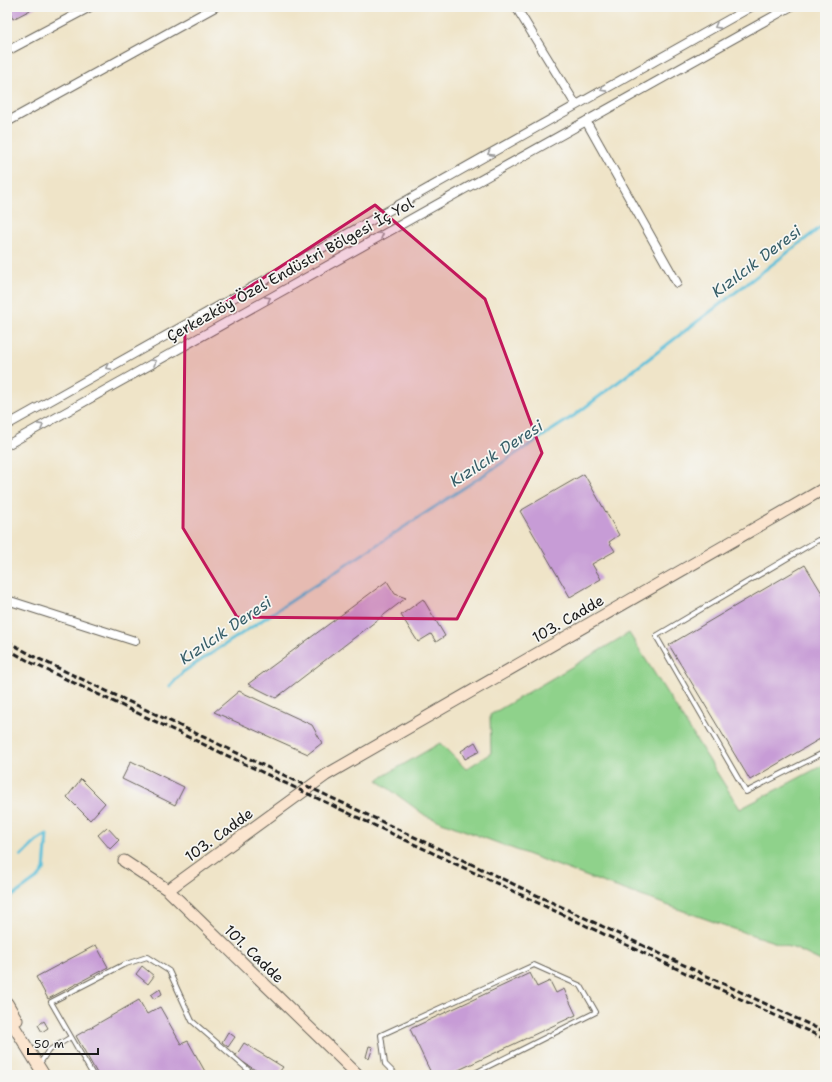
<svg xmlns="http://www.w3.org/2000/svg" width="832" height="1082" font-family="'Shantell Sans',sans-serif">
<rect width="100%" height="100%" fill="#f6f6f2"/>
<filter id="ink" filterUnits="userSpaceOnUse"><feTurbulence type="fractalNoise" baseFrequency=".025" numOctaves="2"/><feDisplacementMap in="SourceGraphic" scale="8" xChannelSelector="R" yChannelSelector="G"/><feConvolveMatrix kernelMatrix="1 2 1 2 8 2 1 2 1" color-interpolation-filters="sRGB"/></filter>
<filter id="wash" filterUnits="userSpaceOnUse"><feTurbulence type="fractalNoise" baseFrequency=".012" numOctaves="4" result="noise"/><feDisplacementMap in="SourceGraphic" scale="16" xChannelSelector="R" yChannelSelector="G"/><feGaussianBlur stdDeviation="0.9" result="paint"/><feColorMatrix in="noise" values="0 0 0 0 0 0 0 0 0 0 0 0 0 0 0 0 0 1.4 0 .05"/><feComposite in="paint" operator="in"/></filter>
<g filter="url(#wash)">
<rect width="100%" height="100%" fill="#efe4c8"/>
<path fill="#8fd28b" stroke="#567754" d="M629,633l111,176 85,-45v199l-29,-14 -59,-19 -149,-53 -162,-61 -49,-36 63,-37 26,26 25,-16 -1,-38z"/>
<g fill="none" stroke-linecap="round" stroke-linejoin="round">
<path stroke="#5cc0da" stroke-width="3" d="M170,686l13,-14 392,-257 250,-191
M21,856l16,-15 10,-6
M7,900l32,-23 5,-7 3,-35"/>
</g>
<g id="blocks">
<path fill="#c79cd6" d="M7,7h29l-23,12z
M584,474l35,61 -10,7 6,9 -23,13 9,15 -31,18 -50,-86z
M805,565l20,33v138l-75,44 -81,-135z
M387,581l8,13 11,4 -130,100 -28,-14z
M423,599l22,37 -9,6 -5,-8 -13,8 -17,-27z
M239,691l73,34 10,18 -14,11 -94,-42z
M475,742l5,9 -15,8 -4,-8z
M131,761l53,26 -9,18 -53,-26z
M81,779l24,24 -15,17 -23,-23z
M107,827l12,13 -9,9 -12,-14z
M96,945l12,22 -60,32 -12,-22z
M142,966l12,10 -6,8 -12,-10z
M530,973l7,14 13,-6 6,12 8,-4 12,26 -128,60h-16l-22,-46z
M160,989l2,5 -8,5 -3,-4z
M139,1000l8,14 13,-7 21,37 7,-3 19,34h-109l-22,-39z
M44,1021l4,7 -6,4 -4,-7z
M228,1032l7,5 -7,10 -6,-5z
M244,1043l39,24 -6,8h-14l-28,-18z
M369,1046l4,1 -4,12 -3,-2z"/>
</g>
</g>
<g filter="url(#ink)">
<use href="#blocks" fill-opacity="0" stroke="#666258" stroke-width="1"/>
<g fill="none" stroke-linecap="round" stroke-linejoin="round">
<defs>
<path id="lane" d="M825,542l-7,-2 -162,96 90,156 79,-40
M39,1065l9,-14 23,-14
M93,1075l-42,-73 72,-37 24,-8 22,14 23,50 62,54
M396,1075l-11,-11 -4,-29 153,-70 47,21 15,26 -125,63"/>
<path id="street" d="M516,7l60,98
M7,51l83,-44
M586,121l91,162
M7,122l208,-115
M7,425l744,-418
M7,445l783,-438
M7,600l128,41"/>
<path id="secondary" d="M124,861l44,29 190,185
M168,890l158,-115 499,-287
M7,1003l10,17
M7,1015l37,60"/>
</defs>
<use href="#lane" stroke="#666258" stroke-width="6"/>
<use href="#street" stroke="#666258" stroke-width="10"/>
<use href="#secondary" stroke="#666258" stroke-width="13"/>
<use href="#lane" stroke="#fff" stroke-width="4"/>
<use href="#street" stroke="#fff" stroke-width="8"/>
<use href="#secondary" stroke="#fbe5cf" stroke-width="11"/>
<path stroke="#1c1c1c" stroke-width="3" stroke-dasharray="6 3" stroke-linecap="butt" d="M7,641l28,16 790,375
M7,649l25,14 793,376"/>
</g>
<defs><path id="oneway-chevron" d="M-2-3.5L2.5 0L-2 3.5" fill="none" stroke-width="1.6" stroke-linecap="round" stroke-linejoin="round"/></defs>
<g stroke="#999">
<use href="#oneway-chevron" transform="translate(717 26) rotate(151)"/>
<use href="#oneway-chevron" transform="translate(603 89) rotate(151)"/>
<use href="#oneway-chevron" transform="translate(490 153) rotate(151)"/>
<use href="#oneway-chevron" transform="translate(381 235) rotate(-29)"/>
<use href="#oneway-chevron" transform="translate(268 299) rotate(-29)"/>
<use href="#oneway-chevron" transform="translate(154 362) rotate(-29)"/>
<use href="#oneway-chevron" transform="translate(108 367) rotate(151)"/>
<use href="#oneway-chevron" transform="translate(41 426) rotate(-29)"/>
</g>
</g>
<path fill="#c2185b" fill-opacity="0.2" stroke="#c2185b" stroke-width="3" stroke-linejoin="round" d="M375,205l110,94 57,154 -85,166 -220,-2 -54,-89 2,-199z"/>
<g text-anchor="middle" stroke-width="3.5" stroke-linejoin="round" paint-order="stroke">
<g font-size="15" fill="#1c1c1c" stroke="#f6f6f2">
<text transform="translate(290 270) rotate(-29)" y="5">Çerkezköy Özel Endüstri Bölgesi İç Yol</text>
<text transform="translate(568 619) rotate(-30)" y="5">103. Cadde</text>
<text transform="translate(219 835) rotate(-36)" y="5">103. Cadde</text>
<text transform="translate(254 954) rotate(44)" y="5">101. Cadde</text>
</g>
<g font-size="16" font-style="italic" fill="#365e68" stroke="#f6f6f2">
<text transform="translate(756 261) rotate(-37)" y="6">Kızılcık Deresi</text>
<text transform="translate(496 453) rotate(-33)" y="6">Kızılcık Deresi</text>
<text transform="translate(225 630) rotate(-34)" y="6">Kızılcık Deresi</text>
</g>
</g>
<rect width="832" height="1082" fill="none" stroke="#f6f6f2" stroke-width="24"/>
<path d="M28 1048v6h70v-6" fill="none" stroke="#1c1c1c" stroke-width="2"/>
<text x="34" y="1048" font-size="12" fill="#1c1c1c" stroke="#f6f6f2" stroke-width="3" paint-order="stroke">50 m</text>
</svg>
